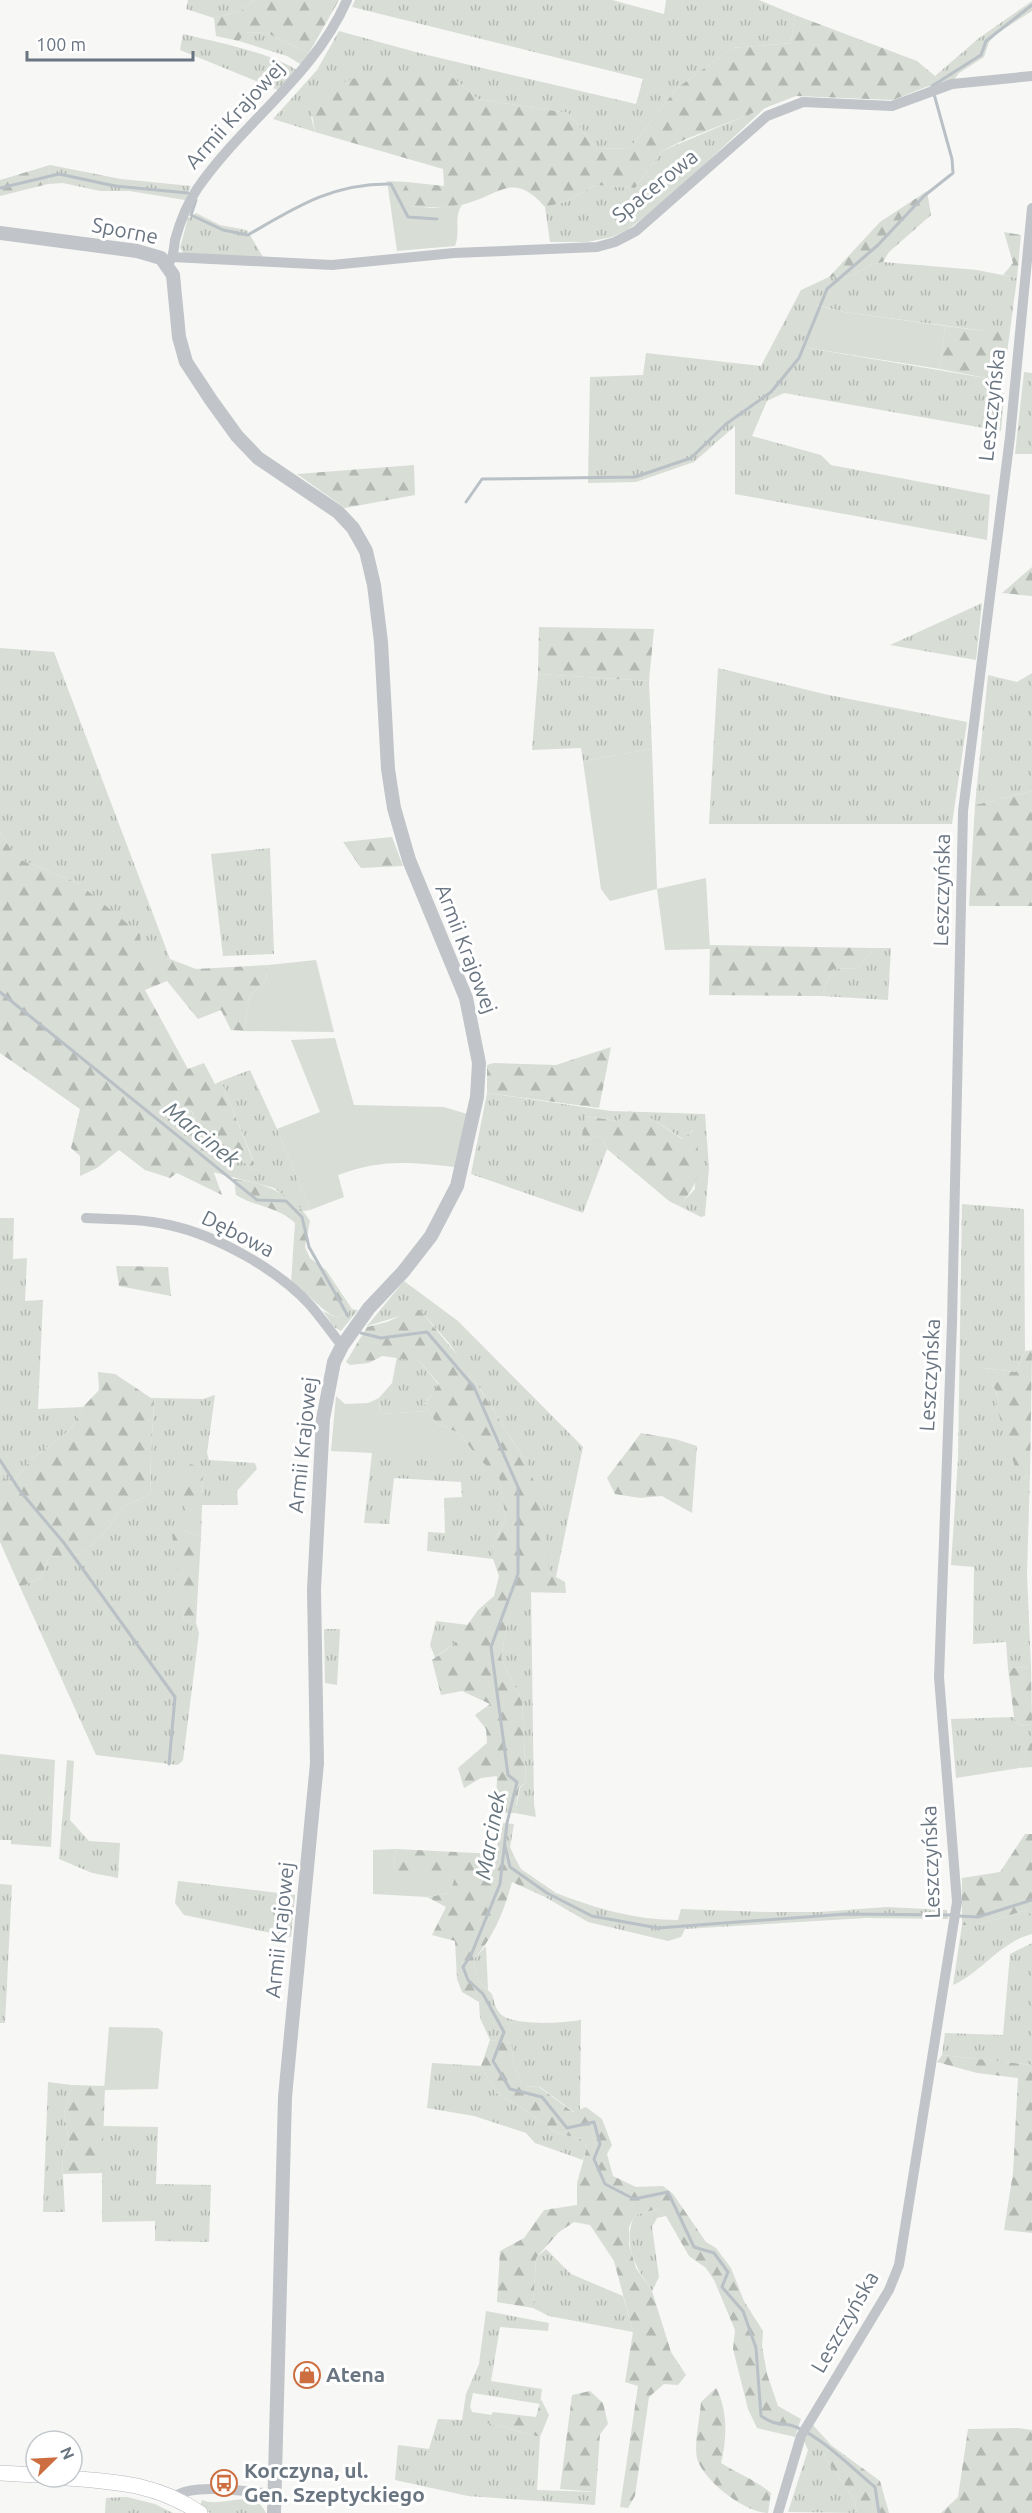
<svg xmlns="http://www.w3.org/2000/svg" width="1032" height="2513" font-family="Ubuntu,sans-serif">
<defs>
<pattern id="grass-tufts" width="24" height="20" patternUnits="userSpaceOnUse" patternTransform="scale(1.5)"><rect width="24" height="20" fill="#d8ddd6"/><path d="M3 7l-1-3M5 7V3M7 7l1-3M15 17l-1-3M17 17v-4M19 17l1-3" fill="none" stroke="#b3b8b3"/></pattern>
<pattern id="forest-firs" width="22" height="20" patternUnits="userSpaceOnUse" patternTransform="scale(1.5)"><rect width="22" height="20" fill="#d8ddd6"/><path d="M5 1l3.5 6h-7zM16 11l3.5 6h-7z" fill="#b3b8b3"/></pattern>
</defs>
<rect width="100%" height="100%" fill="#f7f7f5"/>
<path fill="url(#grass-tufts)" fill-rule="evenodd" d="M188,0h65l-12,11 -27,7 -28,-9z
M355,0h257l52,14 2,-14h93l36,15 -4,28 -59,5 -55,40 -47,60 -33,1 -29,-36 -90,-14 -26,-22 -141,40 4,15 -42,-13 44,-49 22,-39 84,23 213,50 7,-25 -291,-72z
M1032,1v10l-36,23 -7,8 -5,15 -25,16 -6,8 -27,6 15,-6 -6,-5 44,-38z
M244,32l23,1 42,20 -7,12 -15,-9 -48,-15z
M183,34c38,9 81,17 114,36l-19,20 -98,-40z
M766,107l-105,98 -34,25 -15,7 -25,5h-37l-5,-35 20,-5 30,-17 40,3 27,-37z
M50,165l71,14 70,7 -6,14 -56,-9h-29l-37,-8 -15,1z
M196,213l24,12 27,5 16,27 -79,-3 -4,-6 8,-30z
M883,262l94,8 40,8 -7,53h-25l-141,-19 -27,-7 -15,42 189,32 13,15 -3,37 -217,-38 -17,8 -15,35 69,19 10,10 159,30 -3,45 -252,-46v-68l-41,36 -58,20 -48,1 2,-106 53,-2 3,-22 115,13 40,-76 28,-13 23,-1 18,-11z
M1024,372l8,1v81h-17z
M982,603l-6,57 -86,-15z
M0,648l54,4 116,307 -28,6 -64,-82 -62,-25 -16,-26z
M718,668l106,26 143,28 -15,102h-243z
M1032,673v118l-57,14 13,-130 29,7z
M538,674l111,7 3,68 -69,12 -2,-13 -49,2z
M270,848l4,106 -51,2 -12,-102z
M874,948h17l-3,52 -67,-4 12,-27 25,-1z
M250,1070l27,59 33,81 -6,1 -30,-23 -61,-16 -22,-63 60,60 3,-7 -33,-81z
M487,1093l124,18 94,3 4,54 -4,48 -4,1 -22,-11 16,-17 -2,-59 -10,9 -34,-22 -32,4 -31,-5 -5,26 20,-7 6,14 -24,64 -112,-39z
M962,1204l62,5 1,142 -9,21 -32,-4 13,26 1,18 26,67 6,-6 -3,101 4,93 -23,1 -2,-26 -33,2 1,-77 -23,-2 7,-106z
M0,1218h14l-1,41 14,-1 -2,43 18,-1 -5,109 45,-2 -12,22 -39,30 -21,25 -9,-8 -2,-12z
M404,1281l54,40 125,126 -27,130 -7,-4 -23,-111 -47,-75 -30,-44 -29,-33 -53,16z
M352,1309l6,1 -17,21 -7,-4 -11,-16 14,7z
M397,1357l22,4 20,24 -15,19 4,7 -48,3 -1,-16 13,-15z
M215,1395l-8,58 2,7 46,3 2,6 -20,22 1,14h-36l-1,32 -16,-6 -6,49 5,40 12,3 3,10 -16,127 -5,5 -82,-10 -76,-168 21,-9 8,-21 32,-3 25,-23 17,-24 28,-13c-2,-32 2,-62 3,-93l-4,-3 53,1zM203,1468l-1,36 -14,11z
M372,1453l103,1 24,23 7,43 -12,21 -1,18 -66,-8 1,-19 17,1 -1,-35 18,-1 -1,-15 -67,-4 -5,46 -25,-1z
M523,1591h8l3,213 2,13 -21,-4 5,-25 6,-6 -4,-81 -21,-43 7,-40z
M436,1621l32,4 -14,19 -19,13 -5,-12z
M324,1629h16l-3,56 -12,-2z
M1014,1717l5,9 13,-2v16l-13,28 -63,10 -5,-59z
M0,1754l55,6 -4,87 -40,-3v-4h-11z
M67,1760l7,1 -4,59 19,21 31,2 -2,35 -26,-5 -33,-14z
M501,1823l13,1 -4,23 5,11 -19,-4z
M178,1881l117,14 -4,42 -107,-22 -9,-12z
M0,1884l12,1 -7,138h-5z
M556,1893c39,15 79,27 122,27l3,-11 86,3h52l68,-5 60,3 1,9 -82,-1 -181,11 -4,8 -13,4 -80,-19 -43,-25z
M1026,1910l6,5v19c-32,8 -50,38 -79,51l9,-60h16z
M1032,1943v122l-90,-10 3,-22 58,2 7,-81z
M486,1946l2,44 -10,-9 -5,-21z
M492,1994c2,7 4,18 11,22 17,10 59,7 78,4l-1,90 -6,2 -34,-25 -17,-1 -9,-20 -3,-23 -21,-3 -10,-22 -1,-16z
M432,2063l49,3 15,27 22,12 39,28 25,6 5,8 -4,13 -48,-17 -9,-10 -52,-17 -47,-8z
M48,2082l24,3 -8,28 5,28 -7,16 3,55h-22z
M102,2126l56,1 -2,57 55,1 -2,57 -54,-1v-20l-53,1z
M657,2209l9,7 -9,2 -5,9 7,50 -7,14c-16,-23 -31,-48 -17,-76z
M546,2249l25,25 52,22 10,36 -84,-16 -16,-8 3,-50z
M486,2311l63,12 -1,8 -48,-4 -9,54 51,8 -2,15 -67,-11 -3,14 2,5 20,3 -5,8 53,14 -3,53 59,2 -1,13 -127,-9 -73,-16 3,-35 31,4 9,-30 24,1 4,-26 13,-30z
M813,2425l18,20 -7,11 30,43 3,14 -69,-1 20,-62 -4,-9z
M127,2497l28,7 18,9h-68l1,-15z
M202,2500c20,9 52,-14 64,13h-56l-10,-7z"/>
<path fill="url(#forest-firs)" d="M253,0h86l-30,53 -42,-20 -22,-1 -6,9 -23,-5 -2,-18 27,-7z
M795,15l122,46 24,20 -48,19 -97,-4 -110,43 -24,12 -27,37 -40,-3 -30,17 -20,5c-33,-38 -47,-10 -84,-2 -22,4 -44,2 -66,0l12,-23 37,4 -1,-17 -128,-37 -6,-37 60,-22 83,4 26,22 90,14 29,36 33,-1 47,-60 55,-40 59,-5z
M50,165l-2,19 -48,12v-16z
M927,191l4,24 -42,37 -6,10 -13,3 -18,11 -23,1 51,-55z
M1004,232l17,3 -4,43 -14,-3 10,-12z
M945,326l40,5h25l-6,44 -13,4 -51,-10z
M414,465l1,30 -70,13 -48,-34z
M1032,567v29l-30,-3z
M539,627l115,2 -5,52 -111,-7z
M1032,791v115h-63l6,-101z
M0,832l16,26 62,25 62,51 3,30 27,-5 26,10 72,-4 -2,15 -16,16 -6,35 -13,-1 -10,-20 -23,9 -31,-38 -22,9 43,79 16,-6 11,21 6,-3 33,82 -3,6 -60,-59 31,85 -45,-22 -7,5 -25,-8 -26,-20 -22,18 -17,8v-20l-9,-8 9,-39 -80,-56z
M392,837l11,29 -42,2 -18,-26z
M710,945l164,3 -16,20 -25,1 -12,27 -112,-1z
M611,1047l-12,61 -112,-15v-28l7,-2 62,2z
M629,1111l20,6 33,22 12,-9c8,32 8,52 -15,76l-10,-5 -62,-52 -6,-14 -20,7 4,-26 32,5z
M234,1179c30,4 60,15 76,42l-5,26 5,11 16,12 26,39 -15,9c-18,-9 -28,-25 -46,-35l4,-60c-18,-17 -38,-15 -59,-28z
M116,1266l52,1 3,29 -52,-10z
M413,1310h7l43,52 63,100 17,41 6,70 16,9 1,11 -43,-1 -15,26 -7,40 21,43 4,81 -7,6 -4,25h-12l-7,-4 1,-33 -16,2 -17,10 -6,-20 29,-25 -1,-14 -11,-14 15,-11 -28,-13 -21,4 -9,-35 22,-16 24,-34 16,-14 5,-20 -6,-17 1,-18 12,-21 -7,-43 -21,-19 -19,-25 -22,-9 -13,-19 15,-21 -20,-23 -37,-5 -13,7 -19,2 -4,-3 21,-35 20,-5z
M1032,1350l-2,123 -6,6 -8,-9 -18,-58 -1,-19 -14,-25 33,4 9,-21z
M98,1372l17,2 39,26c-1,32 -5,62 -3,94l-28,13 -17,24 -25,23 -32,3 -8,21 -21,9 -20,-45v-78l2,12 9,8 21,-25 39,-30 12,-22 16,-17z
M641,1433l34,6 22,7 -5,67 -30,-17 -22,2 -25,-4 -8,-16z
M190,1464l13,4 -1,37 -14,10 -13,-26z
M185,1531l16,6 -5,86 -12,-3 -12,-86z
M1031,1667l1,57 -13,2 -5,-9 -6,-49z
M1032,1740v27l-13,1z
M1025,1834h7v81l-6,-5 -48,15h-16v-47l38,-6z
M396,1849l100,5 19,4 6,11 35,24 -11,4 -33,-15c-8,29 -18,55 -39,78l5,21 14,13 -13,8 -17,-10 -5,-13 -2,-38 -23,-6 14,-28 -19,-10 23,-4 5,-19h-56l-6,-7z
M490,2040l21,3 3,23 9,20 16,1 34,25 13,-5 16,12 10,26 -5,9 6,22 23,11 27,-1 10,8 33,48 10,6 15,20 13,33 19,30 -1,15 5,28 11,32 23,13 -6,18 -38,-9 -9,-19 -15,-60 2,-19 -21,-50 -8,-12 -17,-12 -23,-40 -9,-7 -22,6 -6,12v18l7,23 16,23 19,61 15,23 -8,10 -14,-1 -15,13 -14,99 -7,12 -8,-1 18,-121 -13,-4 8,-50 -19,-71 -24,-36 -16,-3 -15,10 -23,26 -3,50 -36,-6 3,-51 24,-13 20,-28 33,-5v-22l10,-36 -5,-8 -25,-6 -39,-28 -22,-12 -15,-27z
M942,2055l90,10v168l-28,-3 9,-57 5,-95 -41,-5 -40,-11z
M72,2085l33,1 -3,87 -39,1 -1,-17 7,-16 -5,-28z
M716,2388c12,22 11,52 5,75 17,11 35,17 50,30l-3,20c-22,0 -65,-32 -71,-55 -3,-13 3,-42 4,-56z
M590,2391l13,12 5,21 -8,10 -4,58 -36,-3 12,-94z
M541,2399l8,16 -9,22 -53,-14 6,-11 43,5z
M1018,2428l14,2v83h-91l17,-16 10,-68z
M831,2445l49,36 9,32h-32l-3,-14 -30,-43z"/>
<path fill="#d8ddd6" d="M387,181l20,1 -11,23 37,3 29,-3c-9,13 -1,26 -7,41l-58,5z
M816,305l28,7 101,14 -5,43 -138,-22z
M652,749l5,140 49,-11 4,71 -45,1 -8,-61 -47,12 -9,-12 -18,-128z
M316,960l18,72 -90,-1 6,-35 16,-16 2,-15z
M335,1038l19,67 90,2 23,7 -12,53c-45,-5 -74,-8 -117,8l6,22 -34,13 -33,-81 43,-17 -29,-72z
M336,1396l9,8 23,-1 11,-5 1,16 48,-3 9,13 22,9 16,21 -62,1 -82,-4z
M396,1849l-3,18 6,7h57l-6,19 -23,4 -54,-3v-44z
M109,2027l49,1 5,4 -5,57 -54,1z"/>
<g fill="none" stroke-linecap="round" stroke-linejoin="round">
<path stroke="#b9c1c6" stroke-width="3" d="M932,86l49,-31 5,-14 46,-36
M0,188l59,-14 56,12 73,7
M196,200l-5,15 32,15 25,5c48,-28 85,-52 143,-51l17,33 29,2
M466,502l16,-23 153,-2 56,-19 35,-34 45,-32 28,-34 28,-69 51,-44 46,-49 29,-23 -1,-14 -18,-65
M0,992l257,208 29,1 16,16 7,30 39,69
M361,1333l20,5 46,-6 47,55 44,100v87l-27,73 17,128 9,7 -10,41 -7,61 -29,71 -8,12 5,13 15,14 21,38 -11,29 17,28 32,8 25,31 27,-6 6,22 -6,15 11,25 29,15 34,-7 26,55 20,6 14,19 -6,15 21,24 13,37 5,68c18,12 21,5 35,11 27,11 57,42 79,60l4,26
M0,1460l20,31 44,52 111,154 -6,67
M505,1846l5,21 37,26 45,23 66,12 188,-14 106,1
M959,1916l19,1 54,-17"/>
<defs>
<path id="secondary" d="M0,2473l36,2
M56,2477c54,5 97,4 144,36"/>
</defs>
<use href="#secondary" stroke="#b4b8bc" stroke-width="16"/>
<path stroke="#c1c4c8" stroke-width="10" d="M172,257l160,8 122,-12 143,-6 18,-5 21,-11 131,-115 36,-14 89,4 60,-22 80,-8
M170,261c4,-6 4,-14 5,-21 5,-18 12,-36 22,-51 46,-67 117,-113 150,-189
M86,1218c27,1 56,1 83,7 47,10 110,45 142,81 11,13 21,27 31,40
M174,2497c19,-15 75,-5 100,-3
M778,2513l23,-77 88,-146 10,-25 58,-363 -18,-225 13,-354 11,-512 47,-374 22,-229"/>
<path stroke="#c1c4c8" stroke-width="14" d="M0,233l137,18 24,7 12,17 6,62 7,25 25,38 26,36 21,22 80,54 15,16 13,23 8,34 7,57 7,127 6,39 15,52 57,138 13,65 -2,34 -20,89 -26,50 -28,36 -34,36 -27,38 -8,16 -11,57 -9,170 3,174 -32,334 -11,416"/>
<use href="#secondary" stroke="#fff" stroke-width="15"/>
</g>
<defs>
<symbol id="shop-ring" viewBox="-11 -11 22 22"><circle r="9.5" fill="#fff" stroke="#cc6e40" stroke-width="1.5"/><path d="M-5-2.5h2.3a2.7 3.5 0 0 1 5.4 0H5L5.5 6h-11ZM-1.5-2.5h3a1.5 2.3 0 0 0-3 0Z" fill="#cc6e40"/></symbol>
<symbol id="bus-ring" viewBox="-11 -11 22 22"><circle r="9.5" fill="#fff" stroke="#cc6e40" stroke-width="1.5"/><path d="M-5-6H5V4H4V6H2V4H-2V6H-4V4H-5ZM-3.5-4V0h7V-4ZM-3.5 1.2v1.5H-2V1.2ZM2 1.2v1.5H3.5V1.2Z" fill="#cc6e40"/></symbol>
</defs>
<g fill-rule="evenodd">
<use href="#shop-ring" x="292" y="2360" width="30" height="30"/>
<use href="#bus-ring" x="209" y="2468" width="30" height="30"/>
</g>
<g text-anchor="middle" stroke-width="6" stroke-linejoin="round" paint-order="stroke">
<g font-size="21" fill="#6a7582" stroke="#fff">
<text transform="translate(235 115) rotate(-48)" y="7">Armii Krajowej</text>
<text transform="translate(655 186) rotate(-39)" y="7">Spacerowa</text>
<text transform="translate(125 231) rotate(11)" y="7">Sporne</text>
<text transform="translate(992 405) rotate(-84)" y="7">Leszczyńska</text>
<text transform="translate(942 890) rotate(-89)" y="7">Leszczyńska</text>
<text transform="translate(466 949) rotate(69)" y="7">Armii Krajowej</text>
<text transform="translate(238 1234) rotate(27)" y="7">Dębowa</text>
<text transform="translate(930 1375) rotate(-87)" y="7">Leszczyńska</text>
<text transform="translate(303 1445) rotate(-84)" y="7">Armii Krajowej</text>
<text transform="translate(931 1862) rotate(-92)" y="7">Leszczyńska</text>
<text transform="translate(280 1930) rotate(-84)" y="7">Armii Krajowej</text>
<text transform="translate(845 2322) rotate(-60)" y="7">Leszczyńska</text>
</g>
<g font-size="21" font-weight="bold" fill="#6a7582" stroke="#fff" text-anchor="start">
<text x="326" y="2382">Atena</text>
<text x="244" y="2478">Korczyna, ul.<tspan x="244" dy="24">Gen. Szeptyckiego</tspan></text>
</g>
<g font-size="22" font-style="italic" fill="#66757e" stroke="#fff">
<text transform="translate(202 1134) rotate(39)" y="8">Marcinek</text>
<text transform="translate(490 1835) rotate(-80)" y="8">Marcinek</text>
</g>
</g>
<g transform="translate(54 2459) rotate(66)"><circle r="28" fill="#ffffff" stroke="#c3c8cd" stroke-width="1.5"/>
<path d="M0-4.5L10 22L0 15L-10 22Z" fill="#cc6e40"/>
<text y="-9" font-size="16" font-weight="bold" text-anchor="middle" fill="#6a7582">N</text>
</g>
<path d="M27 51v9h166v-9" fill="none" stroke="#6a7582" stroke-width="3"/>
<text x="36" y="51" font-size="18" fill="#6a7582" stroke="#ffffff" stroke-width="4.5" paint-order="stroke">100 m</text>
</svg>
